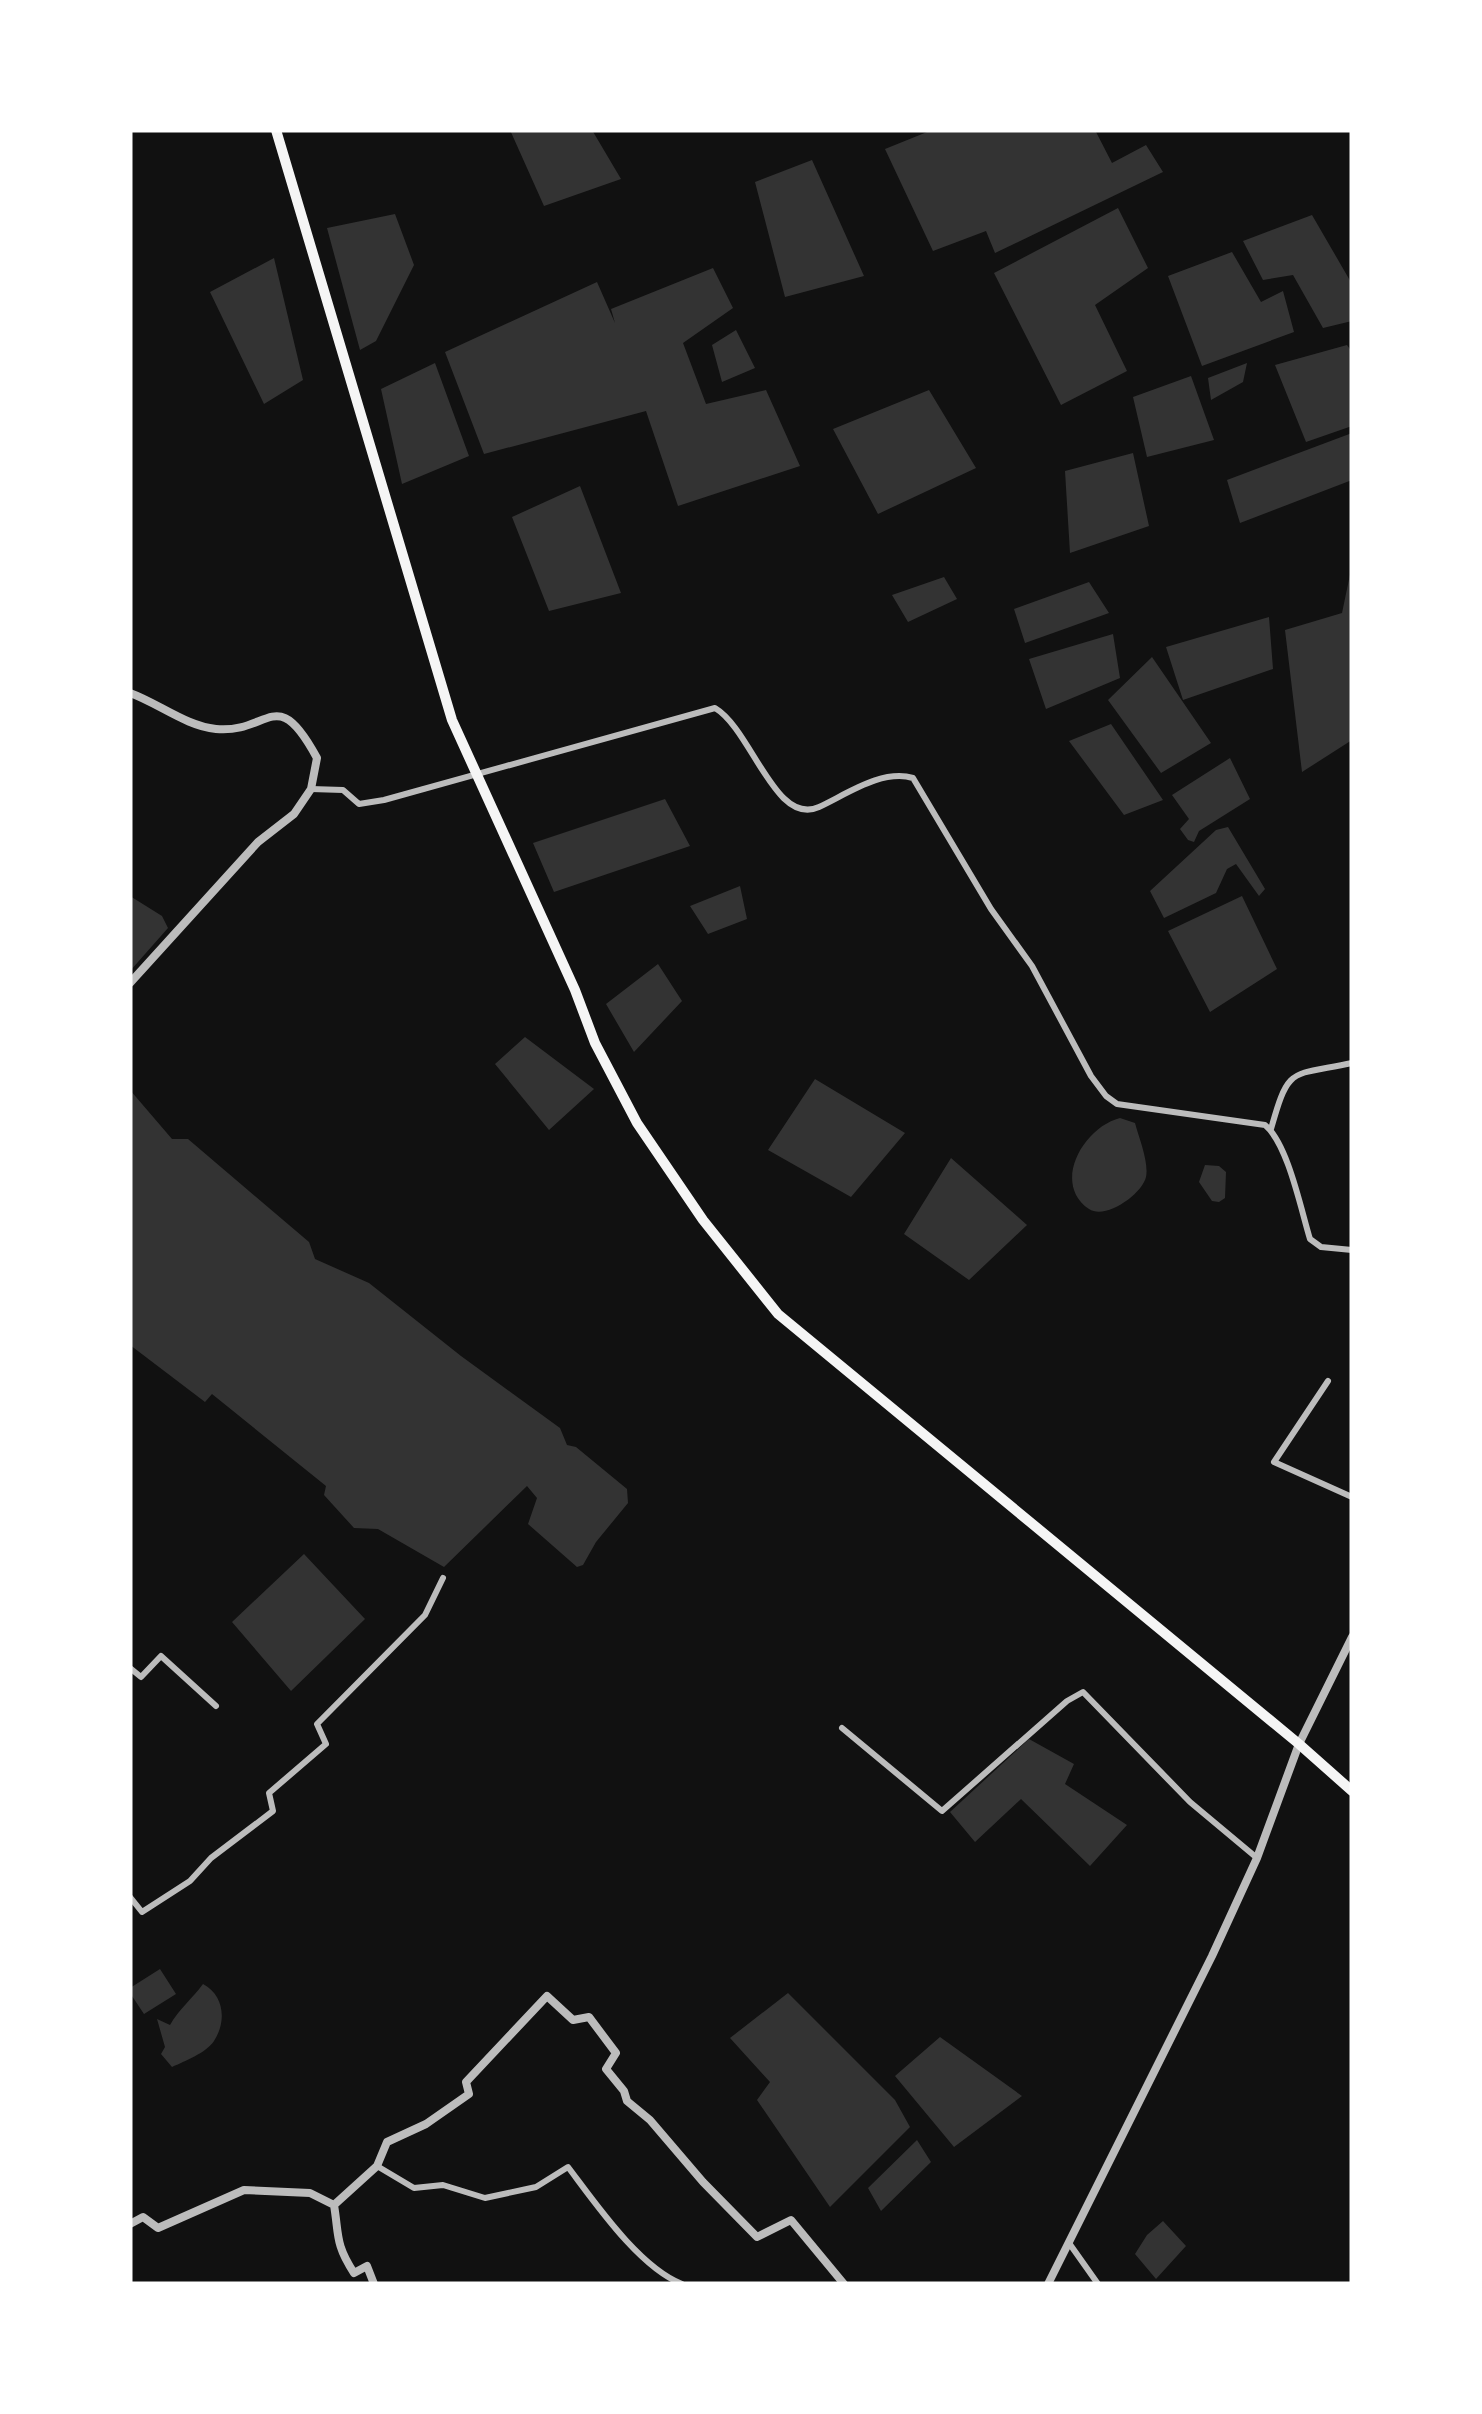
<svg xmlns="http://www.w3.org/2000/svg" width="1482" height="2414" font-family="Roboto,sans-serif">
<rect width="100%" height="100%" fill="#111"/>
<path fill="#333" d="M510,130h82l29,49 -77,27z
M932,130h163l17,33 34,-18 17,27 -168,81 -9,-22 -53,20 -48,-102z
M812,160l52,116 -79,21 -30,-115z
M1118,208l30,60 -53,37 32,66 -66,34 -67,-132z
M395,214l19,51 -38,76 -16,9 -33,-122z
M1312,215l40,69v37l-29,7 -30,-53 -30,5 -20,-39z
M1232,252l29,50 22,-11 11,41 -92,34 -34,-90z
M274,258l29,122 -39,24 -54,-112z
M713,268l20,40 -50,35 23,61 60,-14 34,76 -122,40 -32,-95 -162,43 -39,-102 152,-70 18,41 -4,-14z
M736,330l19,38 -33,14 -10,-37z
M1347,345l5,7v74l-46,16 -31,-77z
M435,363l34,93 -67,28 -21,-95z
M1247,363l-4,19 -32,18 -3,-22z
M1191,376l23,64 -67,17 -14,-60z
M929,390l47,78 -98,46 -45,-85z
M1352,433v47l-112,43 -13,-43z
M1133,453l16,73 -79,27 -5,-82z
M580,486l41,107 -72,18 -37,-94z
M1352,565v175l-50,32 -17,-142 57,-17z
M944,577l13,22 -49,23 -16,-27z
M1089,582l20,31 -84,30 -11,-34z
M1269,617l4,52 -90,31 -17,-53z
M1113,634l7,44 -74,31 -17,-50z
M1152,657l59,86 -50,30 -53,-73z
M1111,724l52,76 -39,15 -55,-74z
M1230,758l20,41 -51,32 -5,11 -6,-2 -8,-11 9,-10 -17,-24z
M665,799l25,47 -136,46 -21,-49z
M1228,827l37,62 -6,7 -23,-32 -9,5 -11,24 -52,25 -14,-27 66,-61z
M740,886l7,33 -39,15 -18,-28z
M130,896l32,20 6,12 -38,43z
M1242,896l35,73 -67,43 -42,-81z
M658,964l24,37 -48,51 -28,-48z
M525,1037l69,52 -45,41 -54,-66z
M815,1079l90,54 -54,64 -83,-47z
M130,1090l42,49h16l121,103 6,17 54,24 92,73 99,72 7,17 9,2 51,42 1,14 -32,39 -13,23 -6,2 -49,-43 9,-26 -10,-12 -83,81 -66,-38 -24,-1 -30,-33 2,-9 -114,-92 -7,8 -75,-57z
M1120,1118l15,5c4,15 14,39 11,54 -4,17 -40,43 -57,32 -38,-26 -5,-82 31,-91z
M951,1158l76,67 -58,55 -65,-46z
M1205,1165l14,1 7,6 -1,26 -6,4 -7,-1 -13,-19z
M304,1554l61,65 -74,72 -59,-69z
M1029,1739l45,25 -9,20 62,41 -37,41 -69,-67 -46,43 -25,-30z
M160,1969l16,25 -32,20 -14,-21v-5z
M203,1984c21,11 24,37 11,57 -8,12 -29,20 -42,26l-11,-13 4,-7 -8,-28 13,6c9,-16 22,-26 33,-41z
M788,1993l107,107 15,27 -80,80 -73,-107 13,-18 -40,-44z
M940,2037l82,59 -68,51 -59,-71z
M917,2140l14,22 -50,49 -13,-23z
M1163,2221l23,25 -30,33 -21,-25 12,-19z"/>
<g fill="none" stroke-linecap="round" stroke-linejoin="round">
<path stroke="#bcbcbc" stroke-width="6" d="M311,789l32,1 16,14 25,-4 331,-92c37,22 60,119 104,99 28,-13 63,-38 94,-29l78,131 41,57 59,110 15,20 11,8 148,21c23,19 36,85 45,114l11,8 31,3
M1271,1129c18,-64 19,-53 81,-66
M1328,1381l-54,81 78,35
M130,1668l11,9 20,-21 55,50
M842,1728l100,83 125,-110 16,-9 107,110 67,56
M130,1897l12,15 48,-31 21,-23 62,-47 -4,-18 57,-49 -9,-20 108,-109 18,-37
M377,2166l37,22 29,-3 42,13 51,-11 32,-20c28,37 71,100 114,117
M1069,2243l29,41"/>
<path stroke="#bcbcbc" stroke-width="8" d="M130,693c28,10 56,33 86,36 54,5 60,-47 101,29l-6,31 -17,25 -36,28 -128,141
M334,2205c5,30 1,39 20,68l13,-7 7,18
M130,2224l13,-7 15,11 86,-38 66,3 24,12 43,-39 10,-24 39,-18 43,-30 -3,-12 81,-86 26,24 16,-3 27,36 -10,16 18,22 3,10 23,19 53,62 54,55 34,-17 53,64
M1048,2284l164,-328 45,-98 42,-114 53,-107"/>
<path stroke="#f5f5f5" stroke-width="10" d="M276,130l176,590 123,270 20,53 42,80 66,97 75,94 521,430 53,47"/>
</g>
<rect width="1482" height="2414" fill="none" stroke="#ffffff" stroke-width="265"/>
</svg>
